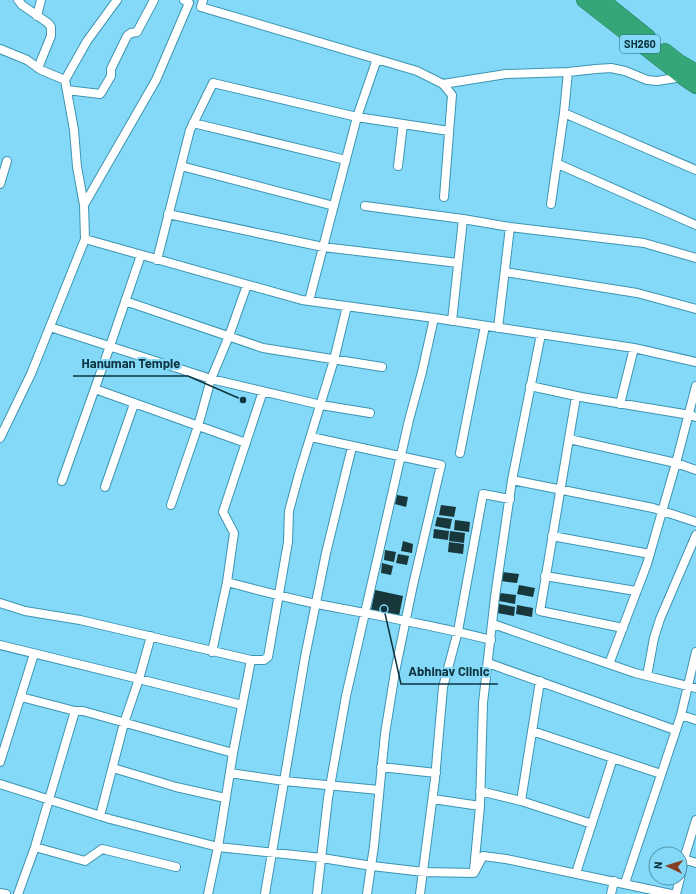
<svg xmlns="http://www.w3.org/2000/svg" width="696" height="894" font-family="Barlow,sans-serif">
<rect width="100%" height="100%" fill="#83d9f7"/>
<path fill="#18373a" d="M397,495l11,2 -2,10 -11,-3z
M441,505l15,2 -2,10 -15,-2z
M437,517l15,2 -2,10 -15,-3z
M455,520l15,2 -1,10 -15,-2z
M434,529l15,2 -1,9 -15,-2z
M450,531l15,2 -1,10 -15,-2z
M403,541l10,3 -1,9 -11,-2z
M449,542l15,2 -1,10 -15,-2z
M385,550l11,2 -2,10 -10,-2z
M398,554l11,2 -2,9 -11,-2z
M382,563l11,3 -2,9 -10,-2z
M503,572l16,2 -2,9 -16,-2z
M519,585l16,3 -2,9 -16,-3z
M375,590l28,6 -4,20 -28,-6z
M500,593l16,2 -1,9 -16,-3z
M499,604l16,3 -1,9 -17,-3z
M517,605l16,3 -1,9 -16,-3z"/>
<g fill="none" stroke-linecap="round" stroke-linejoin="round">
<defs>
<path id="street" d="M18,0l4,5 26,18 3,4v9l-13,32
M203,0l-2,7 216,64 26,13 9,11 -8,102
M37,16l4,-16
M0,49l27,11 14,10 24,10 9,50 3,37 7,38 1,34 -54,135 -31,64
M377,59l-20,58 92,14
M65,80l22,-39 30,-41
M443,84l63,-10 62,-2 28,-3 15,-1 14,3 22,9 10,1 25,-4
M67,90l33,4 1,-1 10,-17v-7l16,-33 4,-3 6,-1 17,-32
M564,113l4,-41
M193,123l153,37
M558,164l138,61
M181,166l153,40
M398,166l5,-42
M0,184l7,-23
M551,204l13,-91 132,57
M84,205l72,-125 33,-77 -5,-3
M365,206l98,13
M168,214l155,33 135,16
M85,239l217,61 132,18 200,30 62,14
M157,260l33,-130 23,-47 144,34 -48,184
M505,272l132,21 59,16
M125,301l138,47 119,19
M452,321l11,-102 47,8 134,16 52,15
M50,327l161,52 110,26 49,8
M498,328l12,-101
M530,386l51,11 109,18 6,2
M95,389l151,54
M263,391l-40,121 11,21 -7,49c30,8 60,16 90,22 58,11 116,21 174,36
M576,397l-36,214 83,17
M620,404l14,-56
M311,437l130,28 -28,120 -18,87 -10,62 -11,112 -7,48
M569,439l107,24 20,7
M460,453l25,-127
M512,480l141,28 43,14
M62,481l48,-135 31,-91
M105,487l29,-83
M171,505l27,-79 13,-47 18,-43 18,-51
M552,536l98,18
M545,576l91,15
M0,603l25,8 55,9 171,40 -18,93 -15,94 -10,47
M493,624l142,49 61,15
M0,645l139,34 103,26
M212,652l15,-70
M251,660h13l4,-3 20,-115 1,-31 10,-37 35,-114 13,-54
M488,663l187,67
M609,664l38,-100 29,-101 20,-77
M647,676l7,-38 6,-19 36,-84
M540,681l-19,120 71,23
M21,697l54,14h8l150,42
M681,715l15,5
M532,731l129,43
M0,762l34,-108
M381,767l55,6
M113,768l63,19 49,11
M230,773l54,8 95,9
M0,784l110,35 108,28 104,11 50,8 52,6 50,1 9,-17 23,3 165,35
M480,791l41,10
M433,799l47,7
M100,816l24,-93 15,-44 12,-43
M696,820l-12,39 12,4
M35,847l50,14 17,-12 74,18
M474,870l6,-64 3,-103 12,-106 17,-117 29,-146
M576,873l37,-115
M680,878l4,-19
M625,883l56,-168 15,-63
M0,893l6,1
M18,894l17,-47 40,-136
M265,894l40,-237 21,-104 26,-106
M317,894l11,-96 18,-102 63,-276 13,-48 12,-54
M420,894l15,-115 8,-92 15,-56 25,-137 27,5
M611,894l3,-13
M676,894l4,-16"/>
<path id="highway" d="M584,0l100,78 12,8
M602,0l46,37
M665,51l14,11 17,10"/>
</defs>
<use href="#street" stroke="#3d95b1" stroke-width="10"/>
<use href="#highway" stroke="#277e64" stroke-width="16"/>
<use href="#street" stroke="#fff" stroke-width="8"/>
<use href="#highway" stroke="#35a678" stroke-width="15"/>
</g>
<g text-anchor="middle" stroke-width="4" stroke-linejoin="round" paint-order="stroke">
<rect fill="#83d9f7" stroke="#306576" stroke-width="1" x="620" y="35" width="40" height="18" rx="3"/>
<g font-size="11" font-weight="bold" fill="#0d333f">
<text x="640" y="48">SH260</text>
</g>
</g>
<path fill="none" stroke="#0d333f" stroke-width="1.5" d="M243 400L188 376H73M384 609L401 684H498"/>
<g fill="#0d333f" stroke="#83d9f7" stroke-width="1.5">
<circle cx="243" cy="400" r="4"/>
<circle cx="384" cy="609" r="4"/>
</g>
<g font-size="13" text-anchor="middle" font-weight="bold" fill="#0d333f" stroke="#83d9f7" stroke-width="4" stroke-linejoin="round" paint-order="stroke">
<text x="131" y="368">Hanuman Temple</text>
<text x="449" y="676">Abhinav Clinic</text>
</g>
<g transform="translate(668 866) rotate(274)"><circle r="19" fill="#83d9f7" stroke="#5497ad"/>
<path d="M0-3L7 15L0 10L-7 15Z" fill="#863e20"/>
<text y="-6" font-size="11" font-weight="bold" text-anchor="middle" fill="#0d333f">N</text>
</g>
</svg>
